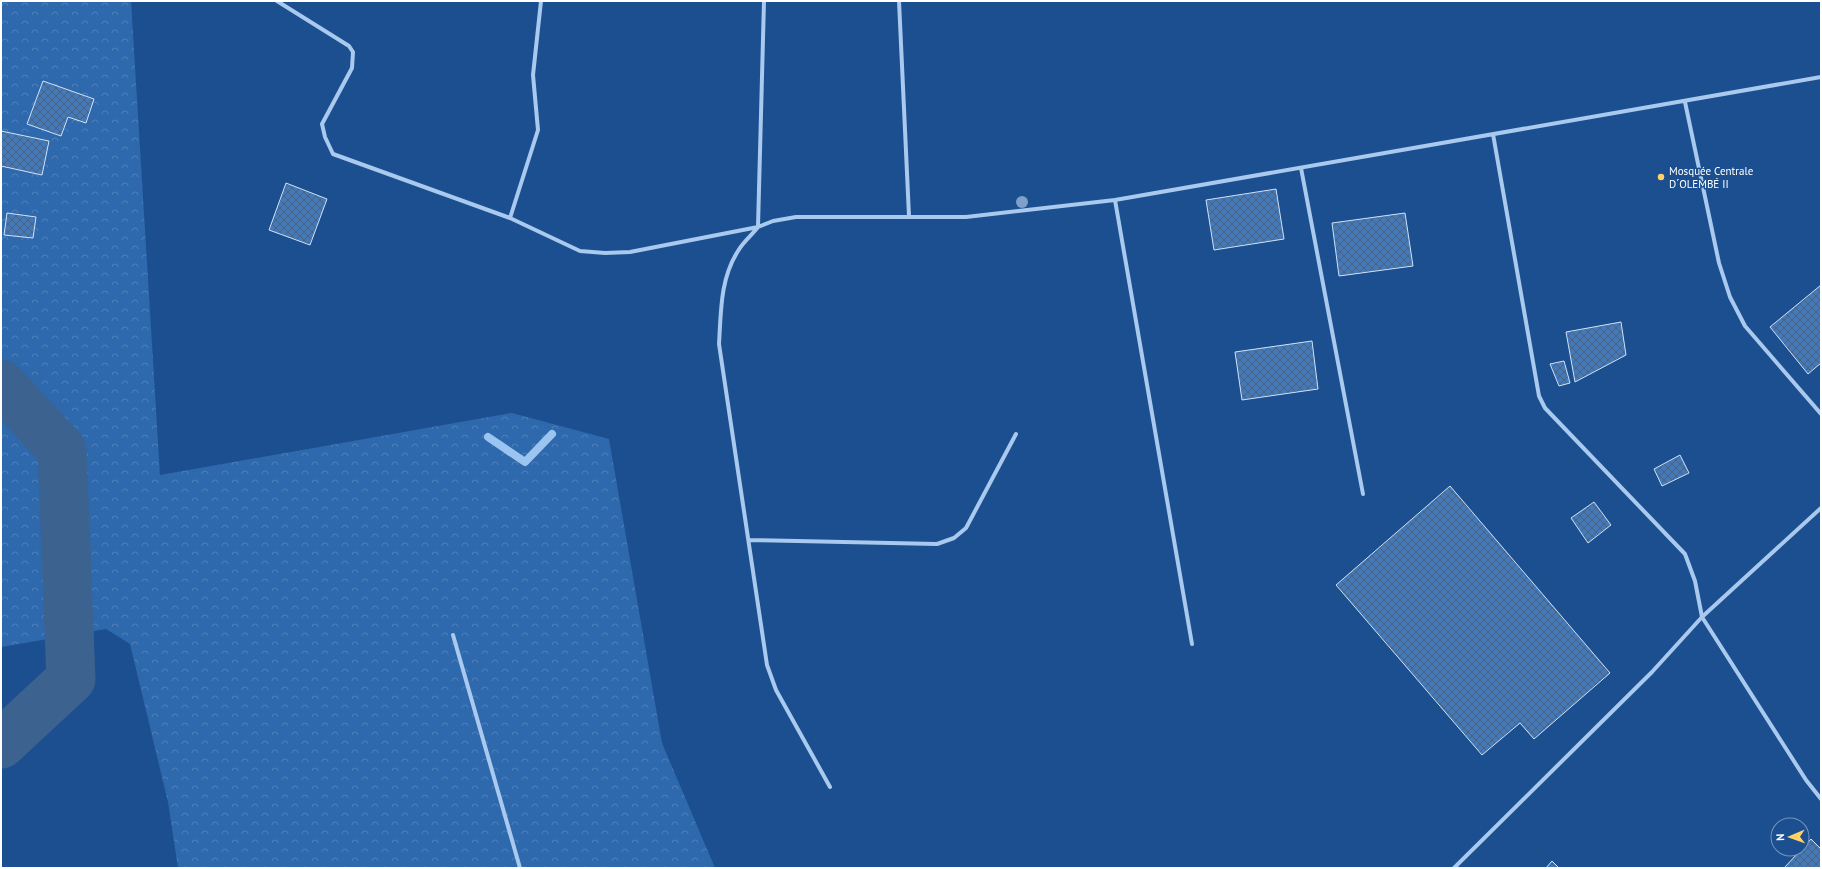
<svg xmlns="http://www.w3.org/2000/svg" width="1822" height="869" font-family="'PT Sans',sans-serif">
<defs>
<pattern id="forest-crowns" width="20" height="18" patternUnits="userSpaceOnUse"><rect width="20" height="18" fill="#2e69ad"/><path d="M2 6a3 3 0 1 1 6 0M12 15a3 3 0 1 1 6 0" fill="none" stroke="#4d80b9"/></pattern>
<pattern id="building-cross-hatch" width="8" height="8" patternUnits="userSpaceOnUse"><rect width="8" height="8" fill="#4478b7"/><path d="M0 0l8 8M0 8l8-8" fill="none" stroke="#486282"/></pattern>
</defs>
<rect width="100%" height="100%" fill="#1b4f8f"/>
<path fill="url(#forest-crowns)" d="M1,1h130l29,474 352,-62 97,26 53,304 53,125h-537l-10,-66 -38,-158 -24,-15 -105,18z"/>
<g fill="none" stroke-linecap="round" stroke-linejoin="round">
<path stroke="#9cc4f0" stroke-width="8" d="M488,437l37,25 27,-28"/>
<path stroke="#3c6290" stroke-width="49" d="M1,384l61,66 9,229 -70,65"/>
</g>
<path fill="url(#building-cross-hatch)" stroke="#cfe3fa" d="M43,81l51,18 -8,24 -18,-6 -7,19 -34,-12z
M1,131l48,10 -7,34 -41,-9z
M286,183l41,16 -17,46 -41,-15z
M1276,189l8,50 -70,11 -8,-50z
M7,213l29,4 -3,21 -29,-3z
M1405,213l8,53 -74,10 -7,-53z
M1821,285v78l-13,11 -38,-47z
M1621,322l5,33 -51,27 -9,-50z
M1312,341l6,48 -76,11 -7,-48z
M1564,361l6,22 -11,3 -9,-22z
M1680,455l9,18 -27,13 -8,-17z
M1450,486l160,187 -76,66 -14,-16 -38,32 -146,-170z
M1594,502l17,23 -23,18 -17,-25z
M1811,839l10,10v19h-37z
M1552,861l7,7h-13z"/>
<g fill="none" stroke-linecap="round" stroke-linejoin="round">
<path stroke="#a9c9ee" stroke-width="4" d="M277,1l72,45 4,6 -1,16 -30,56 3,13 8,17 177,64 70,33 25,2 25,-1 128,-25 15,-6 23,-4h170l149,-17 706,-123
M764,1l-6,226c-6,8 -15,15 -20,24 -18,28 -17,61 -19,93l48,321 9,25 54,97
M899,1l10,215
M1685,102l34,161 11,34 15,29 76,88
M1493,134l46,262 6,12 140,146 10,27 7,36 104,163 15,19
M1301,168l62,326
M1115,200l77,444
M510,218l28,-88 -5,-55 8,-74
M749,540l188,4 17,-6 12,-10 50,-94
M453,635l67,233
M1454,868l198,-196 50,-55 119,-109"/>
</g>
<circle fill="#7ea0ca" cx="1022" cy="202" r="6"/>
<circle fill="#ffd166" stroke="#1b4f8f" stroke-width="1.5" cx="1661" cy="177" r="4"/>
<g text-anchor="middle" stroke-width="3" stroke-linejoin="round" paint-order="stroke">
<g font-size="11" fill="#fff" stroke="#1b4f8f" text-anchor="start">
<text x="1669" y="175">Mosquée Centrale<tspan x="1669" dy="13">D´OLEMBÉ II</tspan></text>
</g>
</g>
<rect width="1822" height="869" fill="none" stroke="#ffffff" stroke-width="4"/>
<g transform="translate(1790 837) rotate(268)"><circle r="19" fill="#1b4f8f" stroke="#7695bc"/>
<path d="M0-3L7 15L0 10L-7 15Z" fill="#ffd166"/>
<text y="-6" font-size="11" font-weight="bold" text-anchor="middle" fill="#ffffff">N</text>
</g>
</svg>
